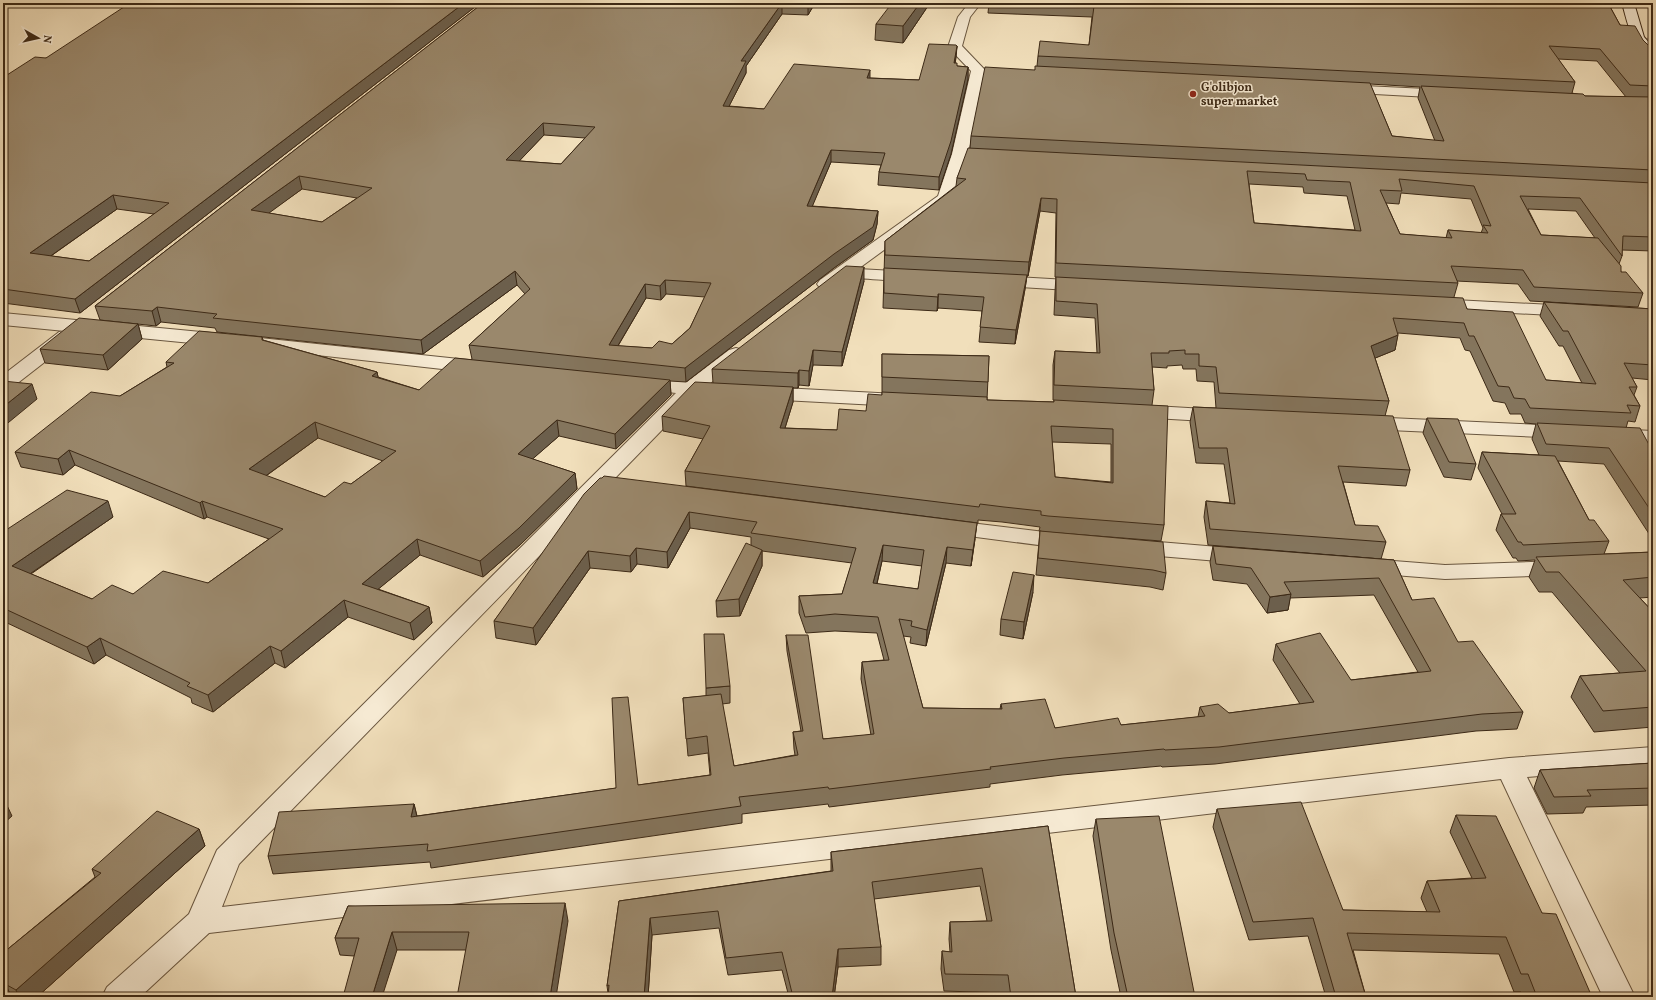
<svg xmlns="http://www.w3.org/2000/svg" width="1656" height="1000" font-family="Vollkorn,serif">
<rect width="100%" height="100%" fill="#f1dfbb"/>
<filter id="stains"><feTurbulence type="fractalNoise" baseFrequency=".005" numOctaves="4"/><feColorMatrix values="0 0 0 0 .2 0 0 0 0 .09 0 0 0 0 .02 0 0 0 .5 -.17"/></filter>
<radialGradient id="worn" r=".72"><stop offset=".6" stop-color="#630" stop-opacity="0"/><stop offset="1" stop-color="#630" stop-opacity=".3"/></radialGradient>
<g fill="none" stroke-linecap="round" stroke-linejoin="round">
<defs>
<path id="street" d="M969,3h12l-11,14 -8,29 23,24 -17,84 -15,44 -2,3 -93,68 55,3 6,1 3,4 -3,4 -6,1c-11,0 -62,-6 -68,-3 -12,4 -11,12 -25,9l-3,-4 3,-4 118,-84 14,-42 19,-83 -23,-24 10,-30z
M1343,85l105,5 5,1 2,3 -2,3 -5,1 -110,-6 -2,-3 2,-3z
M996,276l89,5 6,1 3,4 -3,4 -6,1 -95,-6 -3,-4 3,-4z
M1435,299l137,7 6,1 3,4 -3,4 -6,1 -137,-7 -6,-1 -3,-4 3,-4z
M3,313l219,21 7,2 2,4 -2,4 -7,2 -154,-15 5,1 2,4 -2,4 -63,49 -7,2v-16l56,-43 6,-1 -62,-6z
M260,338l218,23 7,2 3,4 -3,4 -7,2 -225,-25 -2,-4 2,-4z
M736,348l7,2 3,4 -3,4 -34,26 15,3 3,4 -3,4 -7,2 -21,-2 -457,469 -17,43 1287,-149 144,-11v20l-126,10 108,220h-32l-102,-218 -1292,154 -69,64h-38l5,-10 82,-73 28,-64 459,-457 -43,-5 -3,-4 3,-4 7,-2 47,4 42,-32z
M763,387l134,7 7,2 3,4 -3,4 -7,2 -134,-7 -7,-2 -3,-4 3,-4z
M1137,405l85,5 7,2 3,4 -3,4 -7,2 -85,-5 -7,-2 -3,-4 3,-4z
M1367,417l197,9 7,2 3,4 -3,4 -7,2 -197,-9 -7,-2 -3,-4 3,-4z
M1614,429l39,2v12l-39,-2 -7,-2 -3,-4 3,-4z
M946,520l123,15 8,2 3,5 -3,5 -8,2 -131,-17 -3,-5 3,-5z
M1135,540l107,9 8,2 4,5 -4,5 -8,2 -107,-9 -8,-2 -3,-5 3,-5z
M1368,559l77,6 116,-4 8,2 4,5 -4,5 -8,2 -116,4 -77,-6 -8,-2 -4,-5 4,-5z"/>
<path id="secondary" d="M1622,3h12l10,34 9,10v12c-20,-5 -26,-39 -31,-56z"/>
</defs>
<use href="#street" stroke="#69563f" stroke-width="2"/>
<use href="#secondary" stroke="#3c2916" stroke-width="2"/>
<use href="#street" fill="#f6ead3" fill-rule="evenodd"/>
<use href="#secondary" fill="#f6ead3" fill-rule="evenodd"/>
</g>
<path fill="#84755d" stroke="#3c2916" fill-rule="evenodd" d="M480,3l-400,310 -77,-10v-228h4l39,-17zM117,209l37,5 -65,47 -38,-5z
M483,3h332l-7,12 -26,-1 -36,52v7l-17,33 35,3 106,-31 49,2 38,-34 -2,17 2,3 11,1v12l-17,75 -12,36 -61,-5 1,-13 2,-7 -50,-3 -19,44 66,5 -1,13 -4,16 -39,28 -148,114 -16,-1 1,14 -55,54 -57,-13 -27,23 43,14 2,16 -56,55 -38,33 -63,-22 -42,34 51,18 3,16 -18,17 -66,-23 -63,51 -10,-5 -62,49 -21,-9 -1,-5 -85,-43 -12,9 -91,-43v-89l110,-15 -82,57 61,25 41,-5 75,-11 61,-44 -62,-22 -3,2 -129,-54 -12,10 -42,-8 -6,-15 105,-56 47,-29 -1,-5 96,-25 1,3 114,32 1,5 41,13 53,-31 -3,-14 56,-51 -8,-9 -94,69 -206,-22 -2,-4 -54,-6 -5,4 -56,-6 -5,-14zM544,135l41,3 -24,26 -42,-3zM302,189l55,9 -35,24 -54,-9zM666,294l39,3 -15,31 -18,16 -20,4 -34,-2 28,-48 15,2zM318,438l65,23 -32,23 -26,13 -59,-21z
M930,3l-27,40 -28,-3 1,-16z
M989,3h619l12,22 23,15 6,6 4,1v204l-31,-1v6l-3,8 2,8 22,21 -5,14 -108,-6 -12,-17 -62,-3 2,2 -4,14 92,83 36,3 -19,-37h-4l-19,-30 4,-14 109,7v71l-21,-2 5,9 -3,8 6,11 -5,16 -7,-1 -2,7 27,24v88l-49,-76 -46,-3 31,59 20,21 -5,13 49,-2v45l-13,1 13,14v115l-59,5 -23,-35 9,-21 40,-3 -68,-81h-13l-10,-15 6,-17 -17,1 -2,-3h-3l-17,-28 5,-16h1l-24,-46 4,-16 57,3 -7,-16 4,-15 -11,-1 -4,-9h-11l-5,-11 -12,-2 -23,-50 -5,-1 -5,-12 -62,-5 -3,17 -20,8 14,43 -4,15 25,54 -4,16 -63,-4 12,43 31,17 -5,17 -173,-14 -4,-28 2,-16 24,2 -6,-39 -28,-1 -6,-41 3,-15 23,1 -2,-26 -17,-1 -1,-12h-13l-1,-4 -15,1v2l-15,-1 2,23 -2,15 12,120 -3,16 -115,-9 -7,-1 1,-4 -38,-5 -24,-2v3l-292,-37 -1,-15 18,-32 -40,-8 -1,-15 51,-33 -1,-14 152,-88 -22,85 -29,-1 -4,21 -10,-1 -1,3h-5v14l-8,26 52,2 29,-19 16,-16v-41l107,2 -2,44 67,2v-2h-1v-35l2,-14 42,2 -2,-35 -41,-3 1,-24 1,-14h-1l1,-64 -16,-2 -12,65h-1l-2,13 -10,55 -36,-2 3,-31 -44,-3 -1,3 -54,-3 2,-67 71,-55 1,-8 13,-30 1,-12 64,-66 2,-4 1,-10 51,-11 3,-28 -104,-4zM1558,59l39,2 29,36 -41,-1 -13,-3 3,-11zM1370,84l50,3 -2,11 17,43 -43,-5zM1249,184l54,3 1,6 43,3 8,34 -101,-7zM1401,193l70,6 12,29 -2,5 -33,-3 -2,8 -46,-4 -14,-31 13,1zM1528,209l48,2 19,27 -54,-3zM1052,442l59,2v38l-56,-5z
M1646,3h7v10z
M1651,28h2v17l-5,-6z
M138,324l4,15 -34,31 -63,-7 -5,-14z
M1427,418l49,46 -5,16 -27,-3 -21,-44z
M602,478l373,61 -4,27 -25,-3 -20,83 -16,-3 1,-6 -8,-1 20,72 77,1 1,-5 54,24 66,-3 77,-8 2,-10 29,6 71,-9 -27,-44 3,-16 75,36 67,-8 -44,-77 -84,3 -2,12 -21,3 -20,-29 -34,-4 -3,-18 3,-16 181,14 18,40 46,42 65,70 -6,17 -41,2 -261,33 -53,3 -1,-1 -99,9 -72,9v3l-161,20 -1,-3 -86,10v9l-311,45 -1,-6 -157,12 -5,-18 146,-52 3,12 293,-41 -2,-22 -20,3 -5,-58 23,-2v-8l24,-2v17l-8,1 12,62 61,-11 -1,-6 -1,-17 8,-1 -14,-80 -1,-16 37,104 48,-4 -10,-56 1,-17 22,-2 -7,-27 -42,-2 -29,2 -7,-20v-17l43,-2 10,-31 -90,-12v15l-22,50 -23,1 -1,-16 35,-56v-8l-61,-9 -22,40 -31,-4 -6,8 -41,-4 -54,77 -40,-7 -2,-17zM882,561l40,5 -4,23 -41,-5z
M1040,531l126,42 -3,17 -13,-3 -114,-12z
M1033,592l-10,47 -23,-4 1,-16z
M1653,763v42l-67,2 -3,6 -36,1 -13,-26 6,-18z
M1217,809l126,101 84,2 -6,-14 6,-17 45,-3 -22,-46 6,-17 86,98 50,84h-69l-2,-5h-7l-15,-38 -146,-4 13,47h-40l-18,-61 -59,4 -36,-113z
M1096,819l99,178h-74l-10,-47 -18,-114z
M1048,826l28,171h-70v-4l-62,-2 -3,-22 1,-18 8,1 -1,-13 1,-17 37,-1 -7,-35 -106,13 7,48v18l-43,2 -4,30h-45l-7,-27 -54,5 -9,-47 -67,7 -4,62h-40v-4l-1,-7 12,-85 212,-30v-19z
M199,829l6,17 -168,151h-34v-44l92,-76 -3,-8z
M348,906l220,15 -102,29h-69l-43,6 -14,-1 -5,-17z"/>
<path fill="#6c5f4c" stroke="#3c2916" d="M464,3h16l-400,310 -5,-14z
M782,3v11l-36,52v7l-23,45v-12l18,-45z
M809,3h6l-7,12v-11z
M920,3h10l-27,40v-17z
M957,46l-1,12 -3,17 1,-12z
M968,67v12l-17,75 -12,36v-13z
M870,70v12l-3,-4z
M543,123l1,12 -36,38 -2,-13z
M831,150v12l-24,57v-13z
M299,176l3,13 -48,35 -3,-14z
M113,195l4,14 -82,58 -5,-14z
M1041,198l-1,13 -12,65 1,-14z
M878,211l-1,13 -4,16 -39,28 -148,114 -1,-14z
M864,267v14l-22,85v-14z
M515,271l2,14 -94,69 -2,-14z
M1027,275l-2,14 -10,55 1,-14z
M665,280l1,14 -5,6 -1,-14z
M645,284l1,14 -36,61 -1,-14z
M938,294v14l-1,3 1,-14z
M157,307l4,15 -5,4 -4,-15z
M138,324l4,15 -34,31 -5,-15z
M1398,335l-3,15 -27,11 3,-15z
M813,350v15l-4,21v-15z
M799,370v15l-1,3v-15z
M377,372l3,15 -8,-11z
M670,380l1,15 -55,54 -1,-15z
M32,384l5,15 -34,28v-20z
M793,387v15l-13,42v-16z
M557,420l2,16 -39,34 -2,-16z
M315,422l3,16 -65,47 -4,-16z
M69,450l6,15 -12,10 -5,-16z
M575,473l2,16 -56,55 -38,33 -3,-16z
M108,501l5,16 -95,65 -6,-16z
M202,501l5,16 -3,2 -4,-16z
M689,512l1,16 -22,40 -1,-16z
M977,523l-2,16 -4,27 2,-16z
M417,539l3,16 -55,45 -3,-16z
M883,545l-1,16 -9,39v-17z
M947,547l-1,16 -20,83 1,-16z
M636,548l1,16 -6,8 -1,-16z
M762,550v16l-22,50 -1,-17z
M588,551l2,17 -54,77 -3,-17z
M1034,575l-1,17 -10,47 1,-17z
M1291,594l-3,16 -21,3 3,-16z
M344,600l4,17 -63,51 -4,-17z
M429,607l3,16 -18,17 -4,-17z
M100,638l6,17 -12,9 -7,-17z
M270,646l5,17 -62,49 -5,-17z
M3,778l4,9 -4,4z
M4,799l8,17 -9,8v-24z
M414,804l4,17 -7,-4z
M199,829l6,17 -168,151h-18l-3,-7z
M565,903l3,18 -12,76h-6z
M650,918l2,17 -4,62h-4z
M392,932l5,18 -15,47h-10z
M838,949v18l-4,30h-2z
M5,984l7,13h-9v-11z"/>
<path fill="#9a886c" stroke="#3c2916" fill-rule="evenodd" d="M130,3h334l-389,296 -72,-10v-214h4l28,-18 11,1zM113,195l56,8 -80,58 -59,-8z
M483,3h299l-41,58h5l-23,45 41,3 30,-45 76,6 -3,8 52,2 10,-36 27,1 1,1 -3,17h3v3l11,1 -17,74 -12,36 -60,-5 6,-19 -54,-3 -24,56 71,5 -5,16 -39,27 -149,114 -216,-23 61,-56 -15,-18 -94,69 -208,-22 4,-4 -60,-7 -5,4 -57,-5zM543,123l52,4 -34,37 -55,-4zM299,176l73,12 -50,34 -71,-12zM665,280l46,3 -21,45 -18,16 -13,-3 -7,7 -43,-3 36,-61 15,2z
M785,3h24l-1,1z
M892,3h28l-17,23 -27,-2z
M1012,3h596l12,22 15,1 8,14 6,6 4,1v39l-23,-1 -30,-36 -51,-3 26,36 -537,-26 2,-15 49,4 5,-39z
M1035,66l335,17 22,53 52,5 -23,-55 162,8 2,2 68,1v73l-682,-34 14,-69 50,3z
M968,148l685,35v35h-1h1v19l-30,-1 -1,20 -42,-58 -60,-2 21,39 57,3 23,28v6h5l17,21 -109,-6 -11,-17 -72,-4 7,17 -402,-20 1,-64 -16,-1 -12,64 -144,-7v-14l81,-62 -9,-1zM1247,171l58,3 2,6 43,2 11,49 -107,-8zM1399,179l75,7 17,40 -8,-1 5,8 -40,-3 4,8 -52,-4 -20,-44 22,1z
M846,266l18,1 -22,85 -29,-2 -4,21 -10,-1 -1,3 -86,-4z
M884,268l143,7 -11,55 -36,-3 4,-30 -46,-3v3l-54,-4z
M1056,277l407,21 4,11 46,3 33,68 50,4 -28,-53h-5l-19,-29 109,7v56l-29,-2 13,24h-8l11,19 -13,-1 4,8 -101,-5 -5,-9 -11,-1 -5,-11 -11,-1 -24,-50h-5l-5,-13 -71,-5 5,17 -27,11 18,55 -170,-8 -3,-26 -17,-1v-12h-14v-4l-16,1v2h-18l3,37 -100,-5 1,-34 45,2 -3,-49 -41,-3z
M79,318l59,6 -35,31 -63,-6z
M199,331l63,6v3l115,32 -5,4 47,14 36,-32 215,22 -55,54 -58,-14 -39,34 57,19 -56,55 -39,33 -63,-22 -55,45 67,23 -19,16 -66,-23 -63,51 -11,-5 -62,49 -21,-9 3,-3 -90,-45 -13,9 -84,-39v-76l64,-42 41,11 -96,65 80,33 20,-14 21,9 30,-23 45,12 75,-54 -81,-28 -2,2 -131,-53 -11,9 -43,-7 76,-60 29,4 54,-33 -8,-1zM315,422l81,29 -45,33 -7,-2 -19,15 -76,-28z
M882,354l107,2 -1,26 -106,-5z
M3,381l29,3 -29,23z
M695,382l98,5 -13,41 57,2 2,-21 27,2 2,-17 14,1v-3l105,5v3l67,2v-2l114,6 -4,119 -116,-9 -7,-1v-4l-37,-4 -24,-3 -1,3 -294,-36 25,-45 -48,-10zM1051,426l62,3v54l-58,-6z
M1193,407l200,9 17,54 -72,-4 17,59 23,1 8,16 -176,-13 -4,-28 29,3 -8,-56h-28z
M1427,418l31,1 18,45 -27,-2z
M1537,423l103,5 13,24v62l-44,-66 -63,-4z
M1482,452l73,4 34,64h5l15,21 -86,4 -2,-3h-3l-17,-28h15z
M604,476l373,47 -4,27 -26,-3 -20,83 -16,-4 1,-5 -13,-2 24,89 79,1 -1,-5 44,-5 10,29 63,-10 3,7 84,-9 -5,-9 18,-3 11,9 85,-11 -38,-58 44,-11 31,47 80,-9 -52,-93 -95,4 7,12 -21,3 -19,-29 -35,-4 -3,-18 181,14 18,40 22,-2 24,44 15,-1 50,71 -41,2 -263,33 -54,3 -1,-1 -100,9 -74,9 1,2 -162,20 -1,-2 -89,10 2,9 -314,45 1,-7 -160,12 11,-44 135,-8 -3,13 205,-29 -4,-90 16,-1 10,88 73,-10 -4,-39 -21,3 -3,-41 38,-4 13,72 64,-11 -5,-23 10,-1 -17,-96h22l15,104 51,-5 -12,-72 27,-2 -11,-43 -43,-3 -30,3 -6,-21 43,-2 14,-46 -105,-15 6,-11 -68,-10 -22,40 -31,-4 -6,8 -42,-5 -55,77 -39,-7 90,-127 16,-16h2zM883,545l41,5 -6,39 -45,-6z
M1040,531l123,11 3,31 -13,-3 -115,-12z
M746,543l16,7 -23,49 -23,2z
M1653,552v25l-30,3 30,32v95l-50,4 -23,-35 66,-5 -87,-99h-13l-10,-15z
M1013,572l21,3 -10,47 -23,-3z
M704,634h20l6,52 -24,2z
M1653,763v25l-66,2 4,6 -37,1 -14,-27z
M1301,802l42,108 97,2 -13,-31 59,-3 -30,-63 40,1 46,97 14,1 36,83h-55l-9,-23h-7l-15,-37 -159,-4 19,64h-30l-23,-79 -60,4 -36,-113z
M157,811l42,18 -183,161 -11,-6 -2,2v-33l98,-80 -9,-4z
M1159,816l36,181h-67l-14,-64 -18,-114z
M1048,826l28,171h-65l-3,-22 -63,-1 -3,-23 10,1 -2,-30 42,-1 -10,-53 -110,14 9,65 -43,2 -6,48h-39l-11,-45 -56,6 -8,-47 -68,7 -6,79h-36l1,-12 -2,1 12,-85 214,-30 -2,-19z
M565,903l-15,94h-93l12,-65h-77l-20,65h-29l16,-59h-24l13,-32z"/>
<circle fill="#8f2418" stroke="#f6ead3" stroke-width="1.5" cx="1193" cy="94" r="4"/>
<g text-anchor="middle" stroke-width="3" stroke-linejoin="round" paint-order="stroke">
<g font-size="12" font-weight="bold" fill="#3c2916" stroke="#f6ead3" text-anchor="start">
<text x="1201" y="91">G'olibjon<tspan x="1201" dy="14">super market</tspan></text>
</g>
</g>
<rect width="1656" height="1000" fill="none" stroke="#f1dfbb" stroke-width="16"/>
<rect x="4" y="4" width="1648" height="992" fill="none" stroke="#3c2916" stroke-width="2"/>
<rect x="8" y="8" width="1640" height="984" fill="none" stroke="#3c2916"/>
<g transform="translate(38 38) rotate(98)" stroke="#f6ead3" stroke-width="3" paint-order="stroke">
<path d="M0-3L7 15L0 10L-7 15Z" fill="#3c2916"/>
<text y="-6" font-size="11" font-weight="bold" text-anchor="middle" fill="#3c2916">N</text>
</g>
<rect width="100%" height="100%" filter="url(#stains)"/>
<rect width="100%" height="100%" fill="url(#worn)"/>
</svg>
